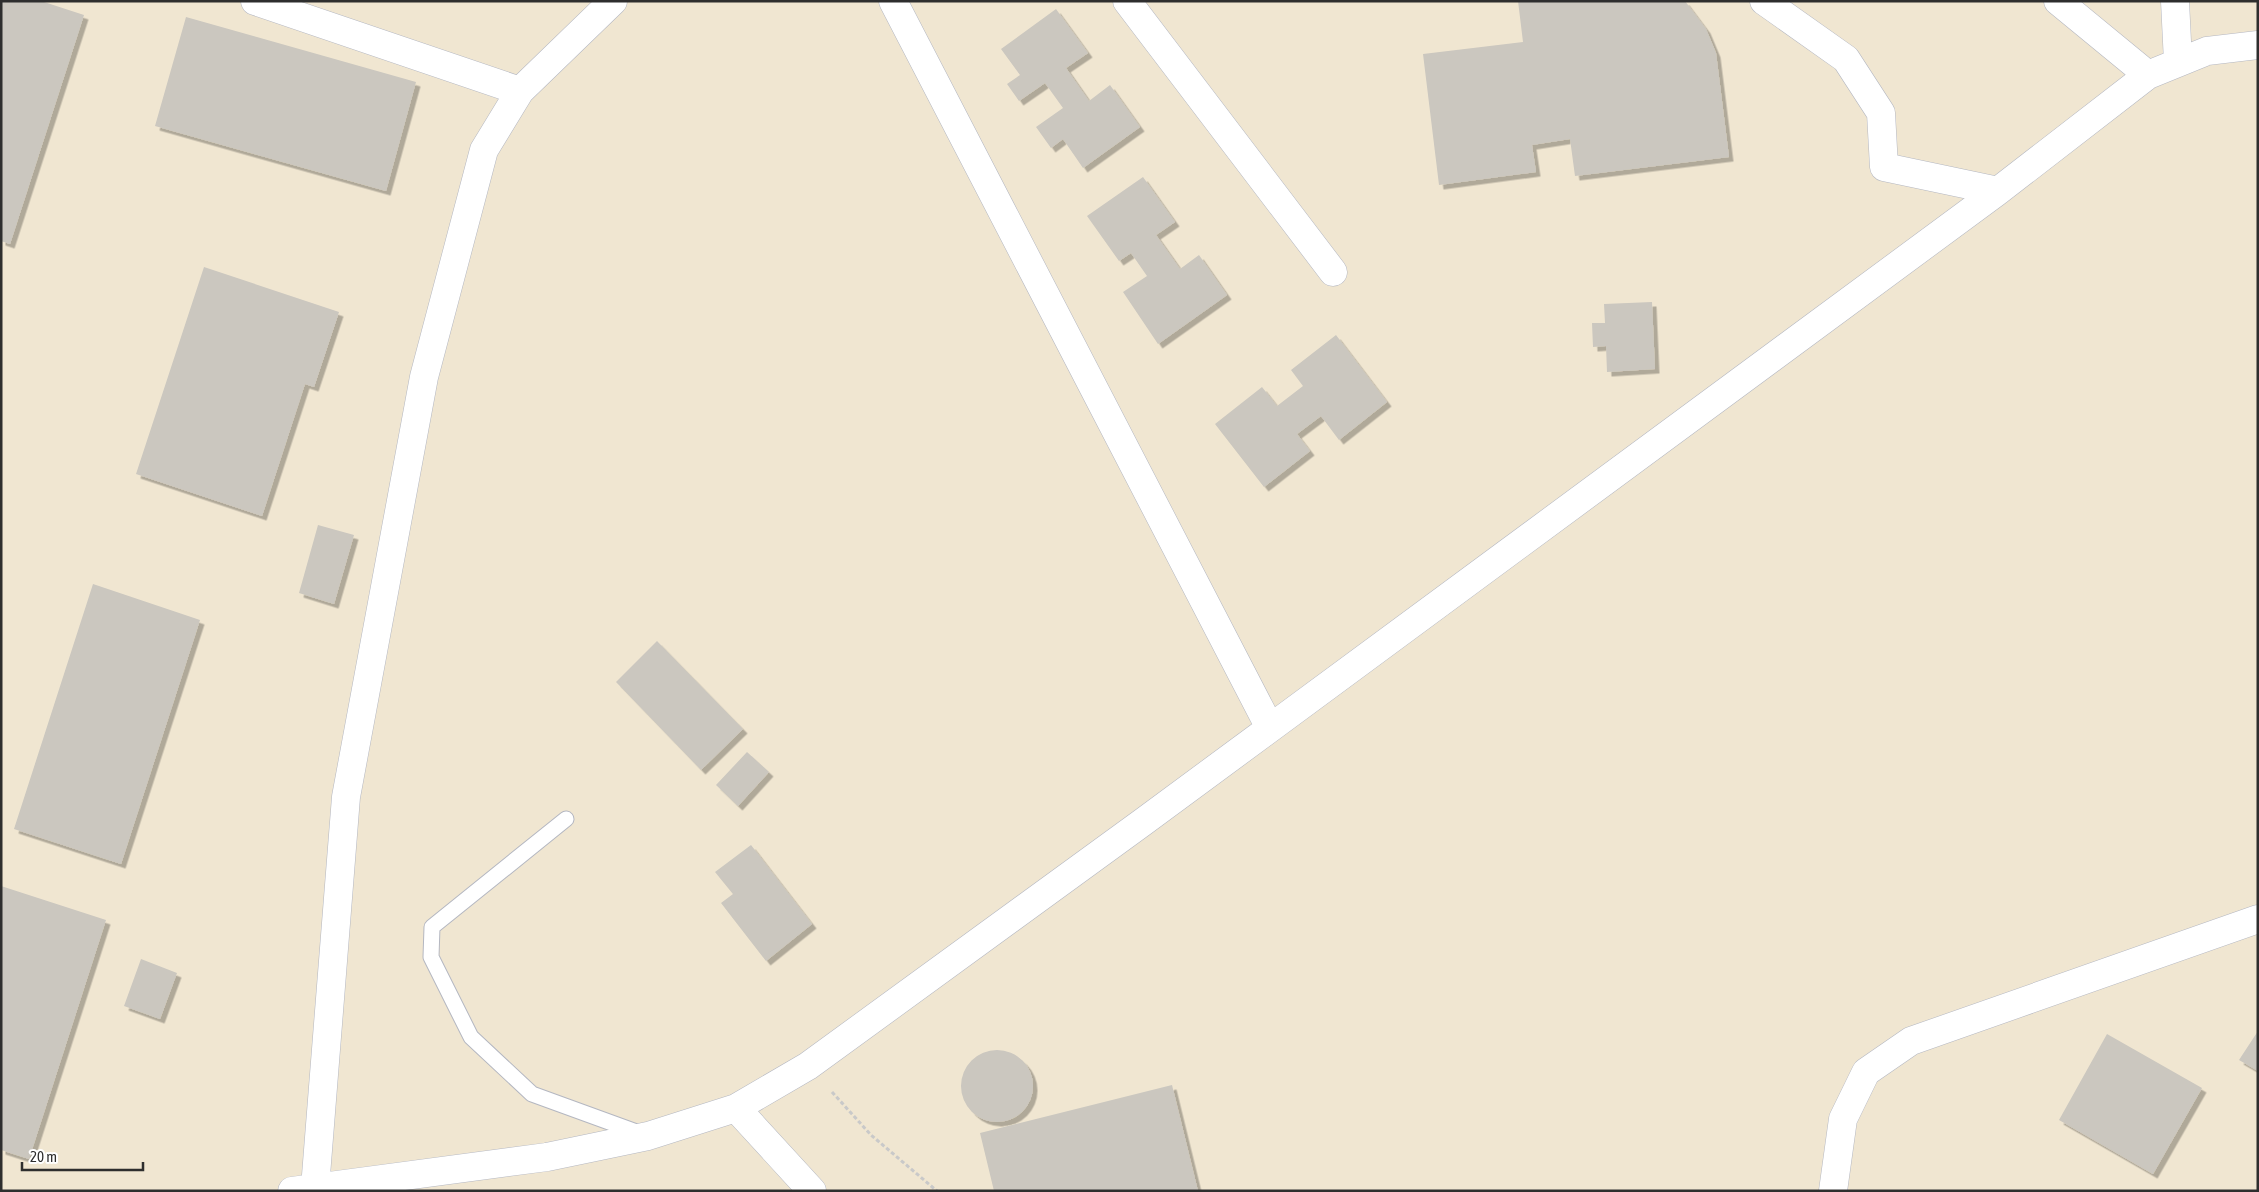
<svg xmlns="http://www.w3.org/2000/svg" width="2259" height="1192" font-family="'Asap Condensed',sans-serif">
<defs>
<filter id="shadow"><feDropShadow dx="4.5" dy="4.5" stdDeviation="0" flood-color="#0004"/></filter>
</defs>
<rect width="100%" height="100%" fill="#efe9e1"/>
<path fill="#f0e6d1" d="M1,1h2257v1190h-2257z"/>
<path fill="#cbc7bf" filter="url(#shadow)" d="M1,1h40l43,14 -74,229 -9,-3z
M1518,1h167l21,28 10,24 13,104 -154,19 -5,-37 -38,6 4,27 -97,13 -16,-131 100,-12z
M1056,9l32,44 -22,15 23,33 21,-16 30,42 -57,41 -20,-29 -12,9 -15,-21 27,-19 -18,-25 -26,18 -12,-17 13,-9 -19,-26z
M186,17l230,65 -30,109 -231,-65z
M1143,177l32,45 -19,13 24,34 19,-14 28,40 -69,49 -35,-52 24,-16 -16,-23 -12,8 -32,-45z
M204,267l135,45 -25,75 -9,-3 -43,132 -126,-42z
M1652,302l3,67 -48,3 -1,-26 -13,1 -1,-24h13l-1,-19z
M1336,335l51,67 -48,38 -18,-24 -24,18 13,17 -46,36 -49,-63 47,-37 15,19 26,-20 -12,-16z
M318,525l36,10 -20,69 -35,-11z
M93,584l107,36 -79,244 -107,-35z
M657,641l86,88 -42,41 -85,-88z
M747,752l22,20 -31,34 -22,-21z
M751,845l61,79 -46,37 -45,-58 12,-9 -18,-22z
M1,886l105,34 -77,239 -28,-9z
M141,959l36,14 -17,46 -36,-13z
M2258,1031v40l-19,-11z
M2107,1034l95,54 -49,86 -94,-54z
M961 1086a36 36 0 1 1 72 0a36 36 0 1 1-72 0Z
M1172,1085l26,106h-204l-14,-58z"/>
<g fill="none" stroke-linecap="round" stroke-linejoin="round">
<defs>
<path id="lane" d="M566,819l-134,108 -1,30 40,80 61,57 110,40"/>
<path id="street" d="M255,1l265,90
M893,1l377,727
M1127,1l206,271
M1764,1l82,58 35,54 3,54 114,24
M2058,1l90,74
M2175,1l3,61
M736,1108l76,83
M315,1188l31,-391 78,-420 60,-227 36,-59 93,-90
M292,1191l255,-34 101,-21 88,-28 72,-42 335,-244 855,-631 150,-116 59,-24 51,-6
M1833,1191l10,-72 23,-47 45,-31 347,-122"/>
</defs>
<use href="#lane" stroke="#b4b7c1" stroke-width="17"/>
<use href="#street" stroke="#b4b7c1" stroke-width="29"/>
<path stroke="#c9c9c9" stroke-width="3" stroke-dasharray="4 2.5" stroke-linecap="butt" d="M832,1092l39,43 66,56"/>
<use href="#lane" stroke="#fff" stroke-width="15"/>
<use href="#street" stroke="#fff" stroke-width="28"/>
</g>
<rect width="2259" height="1192" fill="none" stroke="#2e2e2e" stroke-width="5"/>
<path d="M22 1162v8h121v-8" fill="none" stroke="#2e2e2e" stroke-width="2.5"/>
<text x="30" y="1162" font-size="15" fill="#2e2e2e" stroke="#ffffff" stroke-width="4" paint-order="stroke">20 m</text>
</svg>
